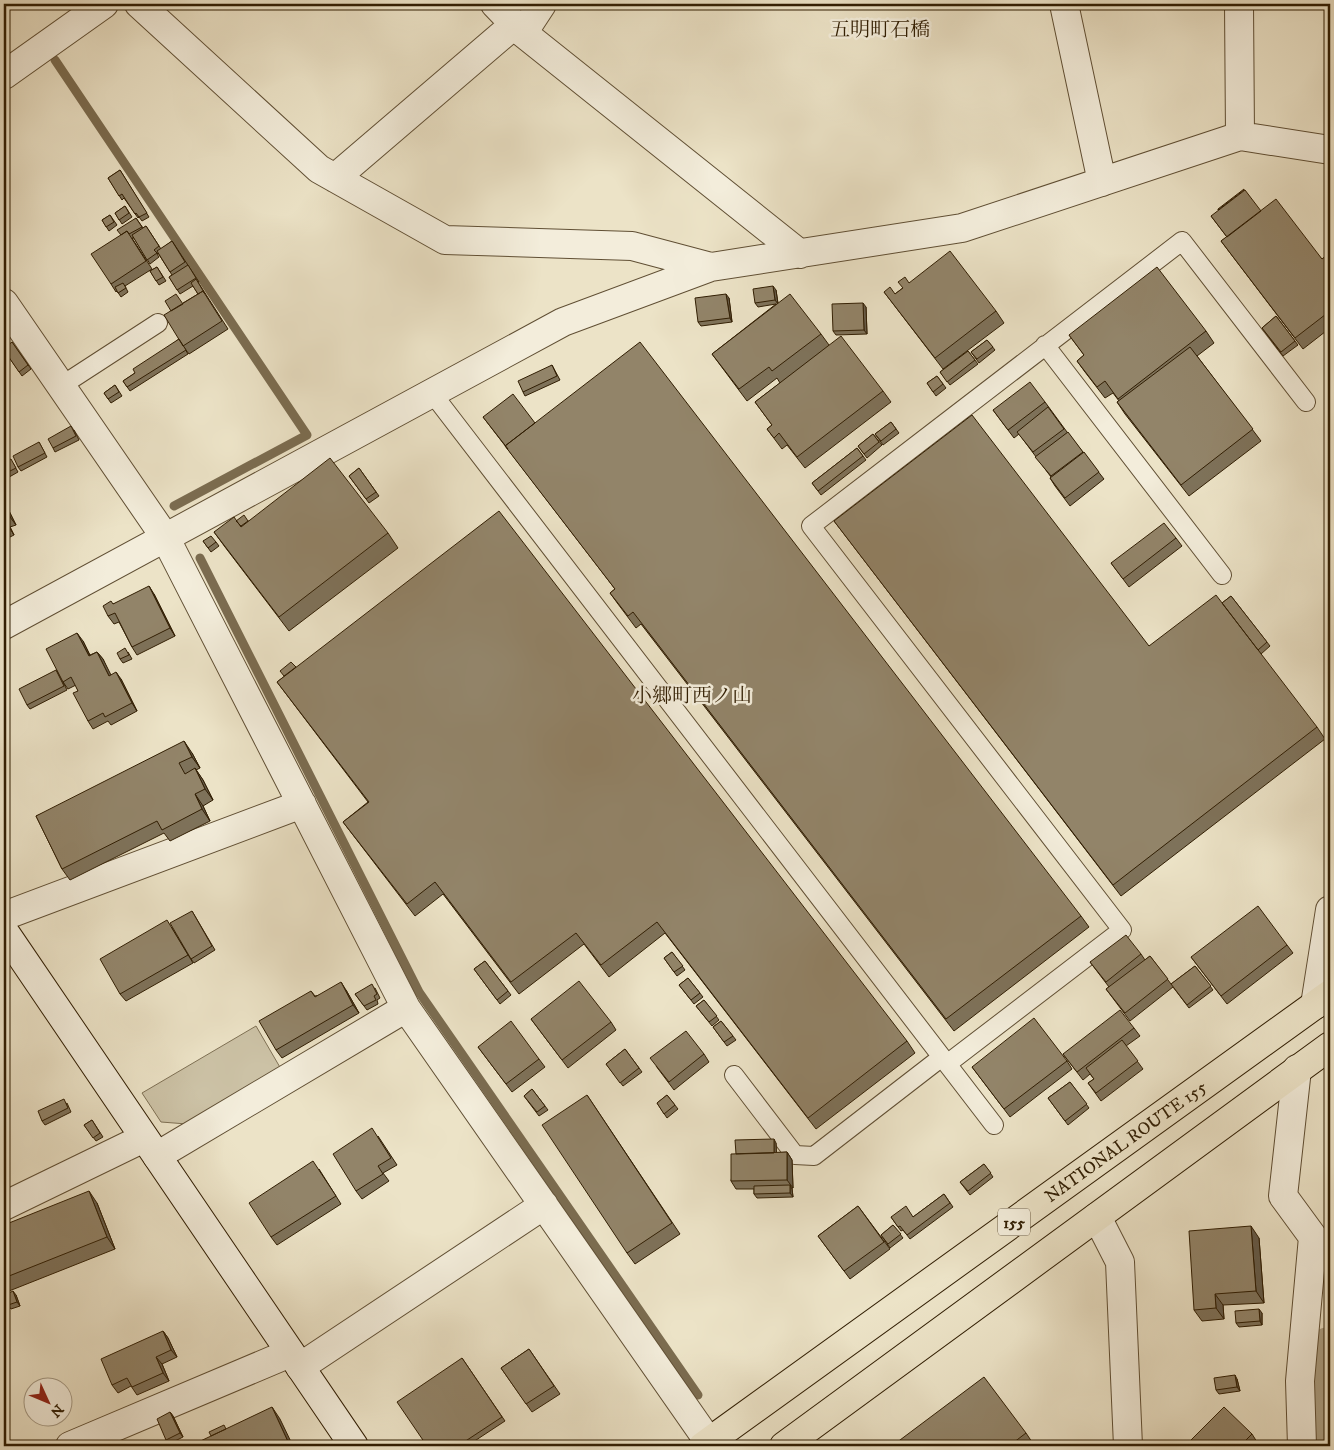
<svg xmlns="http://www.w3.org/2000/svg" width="1334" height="1450" font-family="'IM FELL DW Pica','Noto Serif JP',serif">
<rect width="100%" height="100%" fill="#ece3c7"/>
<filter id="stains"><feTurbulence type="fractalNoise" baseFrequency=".004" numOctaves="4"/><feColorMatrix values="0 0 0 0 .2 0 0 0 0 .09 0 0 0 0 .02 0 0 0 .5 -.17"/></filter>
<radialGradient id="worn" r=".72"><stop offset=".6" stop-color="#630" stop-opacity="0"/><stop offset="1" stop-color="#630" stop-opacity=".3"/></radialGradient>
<path fill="#ccc2a6" stroke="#7e7054" d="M256,1026l25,43 -94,55 -26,-2 -19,-29z"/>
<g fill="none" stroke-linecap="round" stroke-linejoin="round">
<path stroke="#7b6c50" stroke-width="9" d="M55,60l252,375 -133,71
M200,558l219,434 279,403"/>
<path stroke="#aca084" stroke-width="56" d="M1330,1355l-3,30 3,59"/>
<defs>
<path id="lane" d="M1045,345l177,230
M61,386l97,-63
M432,393l562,732
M947,1064l175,-134 -311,-404 371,-285 124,161
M734,1075l61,80 19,1 128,-99"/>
<path id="street" d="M139,4l180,165 126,71 187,6 79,21
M495,4l28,29 277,221
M1064,4l38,178
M1239,4l1,132
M523,33l19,-29
M4,75l100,-71
M335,178l180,-154
M4,303l161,234 241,471 303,434
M4,625l559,-303 148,-55 251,-39 278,-92 90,14
M4,916l298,-112
M1315,1005l15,-95
M1297,1069l-14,127 30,41 -13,144 2,65
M157,1156l249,-148
M4,1206l140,-68
M1097,1217l23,45 8,184
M300,1367l244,-162
M70,1446l220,-93"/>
<path id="secondary" d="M4,931l350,515"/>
<g id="highway">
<path id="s1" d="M703,1446l627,-452"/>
<path d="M784,1446l546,-400"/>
</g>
</defs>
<use href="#lane" stroke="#604f34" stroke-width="20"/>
<use href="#street" stroke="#604f34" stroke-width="30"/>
<use href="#secondary" stroke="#311e03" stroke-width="30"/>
<use href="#highway" stroke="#311e03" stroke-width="30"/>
<use href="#lane" stroke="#f3eddb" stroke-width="18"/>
<use href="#street" stroke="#f3eddb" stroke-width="28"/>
<use href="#secondary" stroke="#f3eddb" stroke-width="28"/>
<use href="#highway" stroke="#ece3c7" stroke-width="28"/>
</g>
<path fill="#7e725a" stroke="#311e03" d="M120,170l29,47 -7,4 -3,-4 -1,1 -14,-20 -2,2 -14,-22z
M125,206l7,11 -10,7 -7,-11z
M1261,211l61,48 8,-6v75l-27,21 -82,-108 6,-4 -16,-21z
M110,215l7,10 -8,6 -7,-11z
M136,218l7,10 3,-2 15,23 11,-8 27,41h-1l30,47 -39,25 -6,-8v-43l15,-9 -5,-8 -13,8 -11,-17 3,-2 -14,-22 -1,1 2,3 -9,7 -16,-26h-2l20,31 -27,17 3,6 -7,5 -4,-6 -1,1 -5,-8 10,-49z
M157,267l9,14 -7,4 -9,-14z
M909,283l87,28 8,12 -61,46 -59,-77 11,2z
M776,290l2,13 43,31 8,11 54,46 8,11 -86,66 -18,-23 -5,4 -15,-20 5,-4 -17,-23 25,-19 -3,-5 -30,23 -35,-47 64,-50 -18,3 -3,-4z
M729,298l3,24 -31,4 -3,-4z
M866,307l1,27 -31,1 -3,-4z
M1276,316l22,29 -15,11 -21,-28z
M1206,331l8,12 -17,13 64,85 -72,55 -64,-82 -8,-12 2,-1 -6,-8 -8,5 -20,-26 -8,-11 7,-6 -15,-20z
M179,339l9,15 -58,37 -7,-10 12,-8z
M987,340l8,10 -16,13 -8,-11z
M12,342l19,27 -9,7 -18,-26z
M968,351l10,13 -28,21 -10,-13z
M552,365l8,15 -35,16 -2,-4z
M937,376l9,12 -10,8 -9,-13z
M115,385l7,11 -11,7 -7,-10z
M1045,402l22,30 37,47 -34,27 -15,-20 -5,-8 1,-1 -32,-43 -5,4 -21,-28z
M483,417l52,6 546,493 8,11 -135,104 -313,-407 -5,4 -18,-24 -8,-11 5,-4z
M891,422l8,11 -16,12 -8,-11z
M74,430l5,10 -24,12 -2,-4z
M873,434l9,11 -15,13 -9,-12z
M39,442l8,15 -26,14 -3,-4z
M857,448l9,12 -45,35 -9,-12z
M4,462l9,1 5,9 -14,8z
M359,468l20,28 -10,7 -20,-27z
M4,501l12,24 -6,2 4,8 -10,5z
M248,521l140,12 10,15 -109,83 -64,-84 -11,-15 25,-7z
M834,521l315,125 168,81 8,12 -204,157z
M1176,538l6,8 -53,41 -18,-24z
M203,541l13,1 3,4 -8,6z
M154,594l21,42 -38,19 -5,-8 -13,-25 -5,2 -6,-8 5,-12z
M1231,596l39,50 -9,8 -39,-51z
M83,641l7,14 7,-3 6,7 7,16 11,4 16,32 -26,14 -3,-4 -15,8 -5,-8 -12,-36 -8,4 -5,-7 4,8 -37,19 -3,-4z
M128,652l4,7 -9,4 -3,-4z
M296,667l611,374 8,12 -99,76 -151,-196 -56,44 -25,-33 -65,50 -76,-100 -28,22 -72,-94 25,-20 -91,-120z
M192,753l8,15 -4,2 7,10 10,20 -10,6 7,15 -40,20 -6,-8 -94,47 -8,-11 -26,-53z
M192,911l23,39 -21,13 -3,-4z
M172,928l21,35 -67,38 -6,-7z
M1287,945l6,8 -66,51 -36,-47z
M672,952l13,18 -8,6 -13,-18z
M1141,954l4,6 5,-4 21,28 24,-18 18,24 -24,18 -16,-21 -43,34 -24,-32 3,-2 -19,-25z
M485,961l26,34 -11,9 -26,-35z
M688,978l15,19 -9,7 -15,-19z
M375,988l5,10 -3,2 1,4 -11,6 -12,-16z
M346,990l13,23 -77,45 -6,-8 35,-59 4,5z
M704,1000l15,20 -7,6 -16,-20z
M531,1019l80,3 5,8 -48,38z
M721,1021l15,19 -9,6 -14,-19z
M1134,1028l6,8 -14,10 17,23 -42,32 -13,-18 6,-4 -4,-5 -7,6 -20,-26z
M478,1047l61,12 6,8 -33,25z
M625,1049l17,23 -19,14 -17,-22z
M704,1054l5,8 -35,28 -18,-24z
M1067,1061l5,8 -62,48 -38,-50z
M1070,1082l19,26 -21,17 -20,-27z
M532,1089l16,21 -9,6 -15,-20z
M587,1095l93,139 -45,30 -8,-11z
M667,1095l11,14 -11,9 -10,-15z
M67,1103l4,9 -26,13 -3,-4z
M92,1120l11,17 -7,4 -12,-16z
M378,1136l19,29 -14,8 6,8 -27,18 -6,-8z
M776,1143v10l11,-1 5,8 1,28h-1l1,9 -36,1 -3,-4v-5h-18l-5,-8 5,-27z
M984,1164l9,13 -23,18 -10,-13z
M319,1169l22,35 -64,41 -6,-8z
M944,1194l9,13 -43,32 -7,-9 -2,1 -10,-14h22z
M97,1203l18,46 -111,44v-68z
M858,1206l32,43 -40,30 -32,-43z
M893,1225l10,13 -13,10 -9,-13z
M1259,1238l5,65 -41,2 1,14 -22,2 -8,-11z
M16,1295l4,11 -9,3 -3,-4z
M1262,1313v12l-23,2 -3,-4z
M163,1331l5,7 9,19 -15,7 7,17 -32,14 -6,-9 -13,7 -6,-8z
M529,1349l31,45 -28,18 -31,-44z
M462,1358l43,63 -38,25h-40z
M1237,1379l3,12 -21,3 -3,-4z
M170,1412l3,4 10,21 -14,7 -3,-4z
M1026,1433l8,12 -2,1h-140z
M1252,1434l5,8 -4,4h-68z"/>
<path fill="#665c4a" stroke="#311e03" d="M773,286l3,4 2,14 -3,-4z
M726,294l3,4 3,24 -2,-4z
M863,303l3,4 1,27 -3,-4z
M4,501l12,24 -6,-8 -6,-13z
M5,520l5,7 4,8 -5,-8z
M149,586l5,8 21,42 -5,-8z
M77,633l6,8 11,23 -5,-8z
M97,652l6,7 12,24 -6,-7z
M116,672l5,7 16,32 -5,-8z
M184,741l8,12 8,15 -8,-11z
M195,768l8,12 10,20 -8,-11z
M195,794l8,12 7,15 -8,-12z
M341,982l5,8 13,23 -6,-8z
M774,1139l2,4 1,17 -3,-4z
M787,1152l5,8 1,28 -6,-8z
M790,1185l2,4 1,8 -3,-4z
M89,1191l8,12 18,46 -8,-12z
M1251,1226l8,12 5,65 -8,-12z
M13,1291l3,4 4,11 -3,-4z
M1215,1294l8,11 1,14 -8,-11z
M1259,1309l3,4v12l-2,-4z
M163,1331l5,7 9,19 -6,-7z
M156,1357l6,7 7,17 -6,-8z
M1235,1375l2,4 3,12 -3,-4z
M272,1407l8,12 13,27h-3z
M170,1412l3,4 10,21 -3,-4z"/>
<path fill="#928469" stroke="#311e03" d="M120,170l27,43 -8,4 -3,-4 -1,1 -13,-20 -3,2 -11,-18z
M1244,189v1l-26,20v-1z
M1245,190l16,21 -34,26 -16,-21z
M1276,199l46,60 8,-6v58l-35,27 -74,-97z
M125,206l4,7 -10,7 -4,-7z
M110,215l4,7 -8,5 -4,-7z
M136,218l6,9 -13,7 -2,-3 -6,4 -4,-5z
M146,226l13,20 -5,4 3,3 -10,7 -15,-25z
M127,231l19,30 -35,23 -20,-30z
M172,241l13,21 -15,10 -13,-21z
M950,251l46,60 -61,47 -51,-66 6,-5 5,7 8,-6 -5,-6 7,-5 4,6z
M188,265l8,13 -19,12 -8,-13z
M157,267l6,10 -7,4 -6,-10z
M1157,267l49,64 -88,68 -13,-18 -8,6 -20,-26 7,-6 -15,-20z
M196,279l9,15 -2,-3 -5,3 -7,-11z
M123,283l3,5 -8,5 -3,-6z
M773,286l2,14 -20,3 -2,-14z
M203,291l19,30 -39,25 -19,-31z
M176,294l7,10 -12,7 -6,-10z
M726,294l4,24 -32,4 -3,-24z
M790,294l31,40 -49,37 -3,-4 -30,22 -27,-35z
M863,303l1,27 -31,1 -1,-27z
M1276,316l19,25 -14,11 -19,-24z
M841,336l42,55 -86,66 -18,-24 -5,5 -7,-9 5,-4 -17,-23z
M179,339l7,11 -59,37 -4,-6 12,-8 -2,-4z
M987,340l6,7 -16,12 -6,-7z
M12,342l16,23 -9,7 -15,-22v-2z
M640,342l441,574 -135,103 -313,-407 -5,4 -18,-23 5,-4 -110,-143z
M1190,347l63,82 -72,56 -64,-83z
M968,351l7,9 -28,22 -7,-10z
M552,365l5,11 -34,16 -5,-11z
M937,376l6,8 -10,8 -6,-9z
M1030,382l15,20 -37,28 -15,-20z
M115,385l4,7 -11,7 -4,-6z
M513,394l22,29 -30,23 3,3 -25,-32z
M1048,407l16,22 -31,23 -16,-20z
M972,415l177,231 67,-51 101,132 -204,158 -279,-364z
M891,422l5,7 -15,12 -6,-7z
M71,426l5,10 -23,12 -5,-9z
M1068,432l15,20 -32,24 -16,-19z
M873,434l6,8 -15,12 -6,-8z
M39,442l6,11 -27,14 -5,-11z
M857,448l6,8 -45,35 -6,-8z
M1084,452l15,20 -34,26 -15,-20z
M330,458l58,75 -109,84 -65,-85 20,-15 7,10z
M11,459l5,9 -12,6v-12z
M359,468l17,24 -10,7 -17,-23z
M4,504l6,13 -5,3 4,7 -5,3z
M499,511l408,530 -99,77 -151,-196 -56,43 -25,-32 -65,49 -76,-100 -28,22 -64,-82 26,-20 -92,-120z
M244,515l4,6 -7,5 -5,-5z
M1164,523l12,15 -53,41 -12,-16z
M211,536l5,6 -8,6 -5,-7z
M149,586l21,42 -38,19 -17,-34 -7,3 -5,-10 8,-5 2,3z
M1231,596l36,46 -9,8 -36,-47z
M77,633l12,23 8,-4 12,24 7,-4 16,31 -27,14 -2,-4 -15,8 -15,-28 5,-2 -7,-14 -8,5 -17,-33z
M125,648l4,7 -9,4 -3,-6z
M291,662l5,5 -12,9 -4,-5z
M56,670l8,16 -37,19 -8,-16z
M184,741l8,16 -13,6 6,11 10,-6 10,21 -10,5 7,15 -40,21 -5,-9 -95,48 -26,-53z
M1258,906l29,39 -66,51 -30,-39z
M192,911l20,35 -21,13 -21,-36z
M167,920l21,35 -68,39 -20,-35z
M1126,935l15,19 -35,28 -16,-20z
M672,952l11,14 -9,6 -10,-14z
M1150,956l18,23 -43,34 -19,-24z
M485,961l23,30 -11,9 -23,-31z
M1195,966l16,20 -24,19 -16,-21z
M688,978l12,15 -9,7 -12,-15z
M579,981l32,41 -49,38 -31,-41z
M341,982l12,23 -77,45 -17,-29 52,-30 4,6z
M372,984l5,10 -3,2 2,4 -12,6 -9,-12z
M704,1000l13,16 -8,6 -13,-16z
M1120,1010l14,18 -57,44 -14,-18z
M1034,1018l33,43 -63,48 -32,-42z
M511,1021l28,38 -33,25 -28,-37z
M721,1021l12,15 -9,6 -11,-15z
M686,1031l18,23 -35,28 -19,-24z
M1122,1040l16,21 -42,32 -8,-10 6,-4 -8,-11z
M625,1049l14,19 -19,15 -14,-19z
M1070,1082l17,22 -22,17 -17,-23z
M532,1089l13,17 -8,6 -13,-16z
M587,1095l85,128 -45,30 -85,-128z
M667,1095l8,10 -11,9 -7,-11z
M64,1099l4,9 -26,13 -4,-10z
M92,1120l8,13 -7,5 -9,-13z
M372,1128l19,30 -13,8 5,8 -27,17 -23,-37z
M774,1139v14l-38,1 -1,-14z
M787,1152v28l-56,1v-27z
M313,1161l23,35 -65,41 -22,-34z
M984,1164l7,9 -23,18 -8,-9z
M790,1185v8l-36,1v-8z
M89,1191l18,46 -103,41v-53z
M944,1194l6,9 -43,32 -7,-9 -2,1 -7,-10 15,-11 7,11z
M858,1206l26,36 -40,29 -26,-35z
M893,1225l8,9 -13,10 -7,-9z
M1251,1226l5,65 -41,3 1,14 -22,2 -5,-79z
M13,1291l4,11 -9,3 -3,-10z
M1259,1309l1,12 -24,2 -1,-12z
M163,1331l8,19 -15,7 7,16 -31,14 -5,-9 -15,7 -11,-26z
M529,1349l25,37 -28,18 -25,-36z
M462,1358l40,59 -44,29h-31l-30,-44z
M1235,1375l2,12 -21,3 -2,-12z
M984,1377l42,56 -17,13h-117z
M272,1407l18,39h-100z
M1224,1407l28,27 -12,12h-55z
M170,1412l10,21 -14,7 -9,-21z
M224,1425l2,4 -15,7 -2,-4z"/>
<g text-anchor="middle" stroke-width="5" stroke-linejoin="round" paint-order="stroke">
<rect fill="#f3eddb" stroke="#6b5c44" stroke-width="1" x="998" y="1208.5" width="32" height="27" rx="4"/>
<g font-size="16" font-weight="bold" fill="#311e03">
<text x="1014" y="1228">155</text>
</g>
<g font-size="18" fill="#311e03" stroke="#f3eddb">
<text dy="6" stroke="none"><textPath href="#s1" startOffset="521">NATIONAL ROUTE 155</textPath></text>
</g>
<g font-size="20" fill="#311e03" stroke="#f3eddb">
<text x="880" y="36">五明町石橋</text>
<text x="692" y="702">小郷町西ノ山</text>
</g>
</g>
<rect width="1334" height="1450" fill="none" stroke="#ece3c7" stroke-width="20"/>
<rect x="5" y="5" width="1324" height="1440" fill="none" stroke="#311e03" stroke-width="2.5"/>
<rect x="10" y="10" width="1314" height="1430" fill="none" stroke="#311e03"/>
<g transform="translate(48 1402) rotate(134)"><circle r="24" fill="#f3eddb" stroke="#a59a85"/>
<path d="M0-4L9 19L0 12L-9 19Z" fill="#8f2418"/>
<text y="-8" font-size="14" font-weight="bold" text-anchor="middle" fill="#311e03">N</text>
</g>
<rect width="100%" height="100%" filter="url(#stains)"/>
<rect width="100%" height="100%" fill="url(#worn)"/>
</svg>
